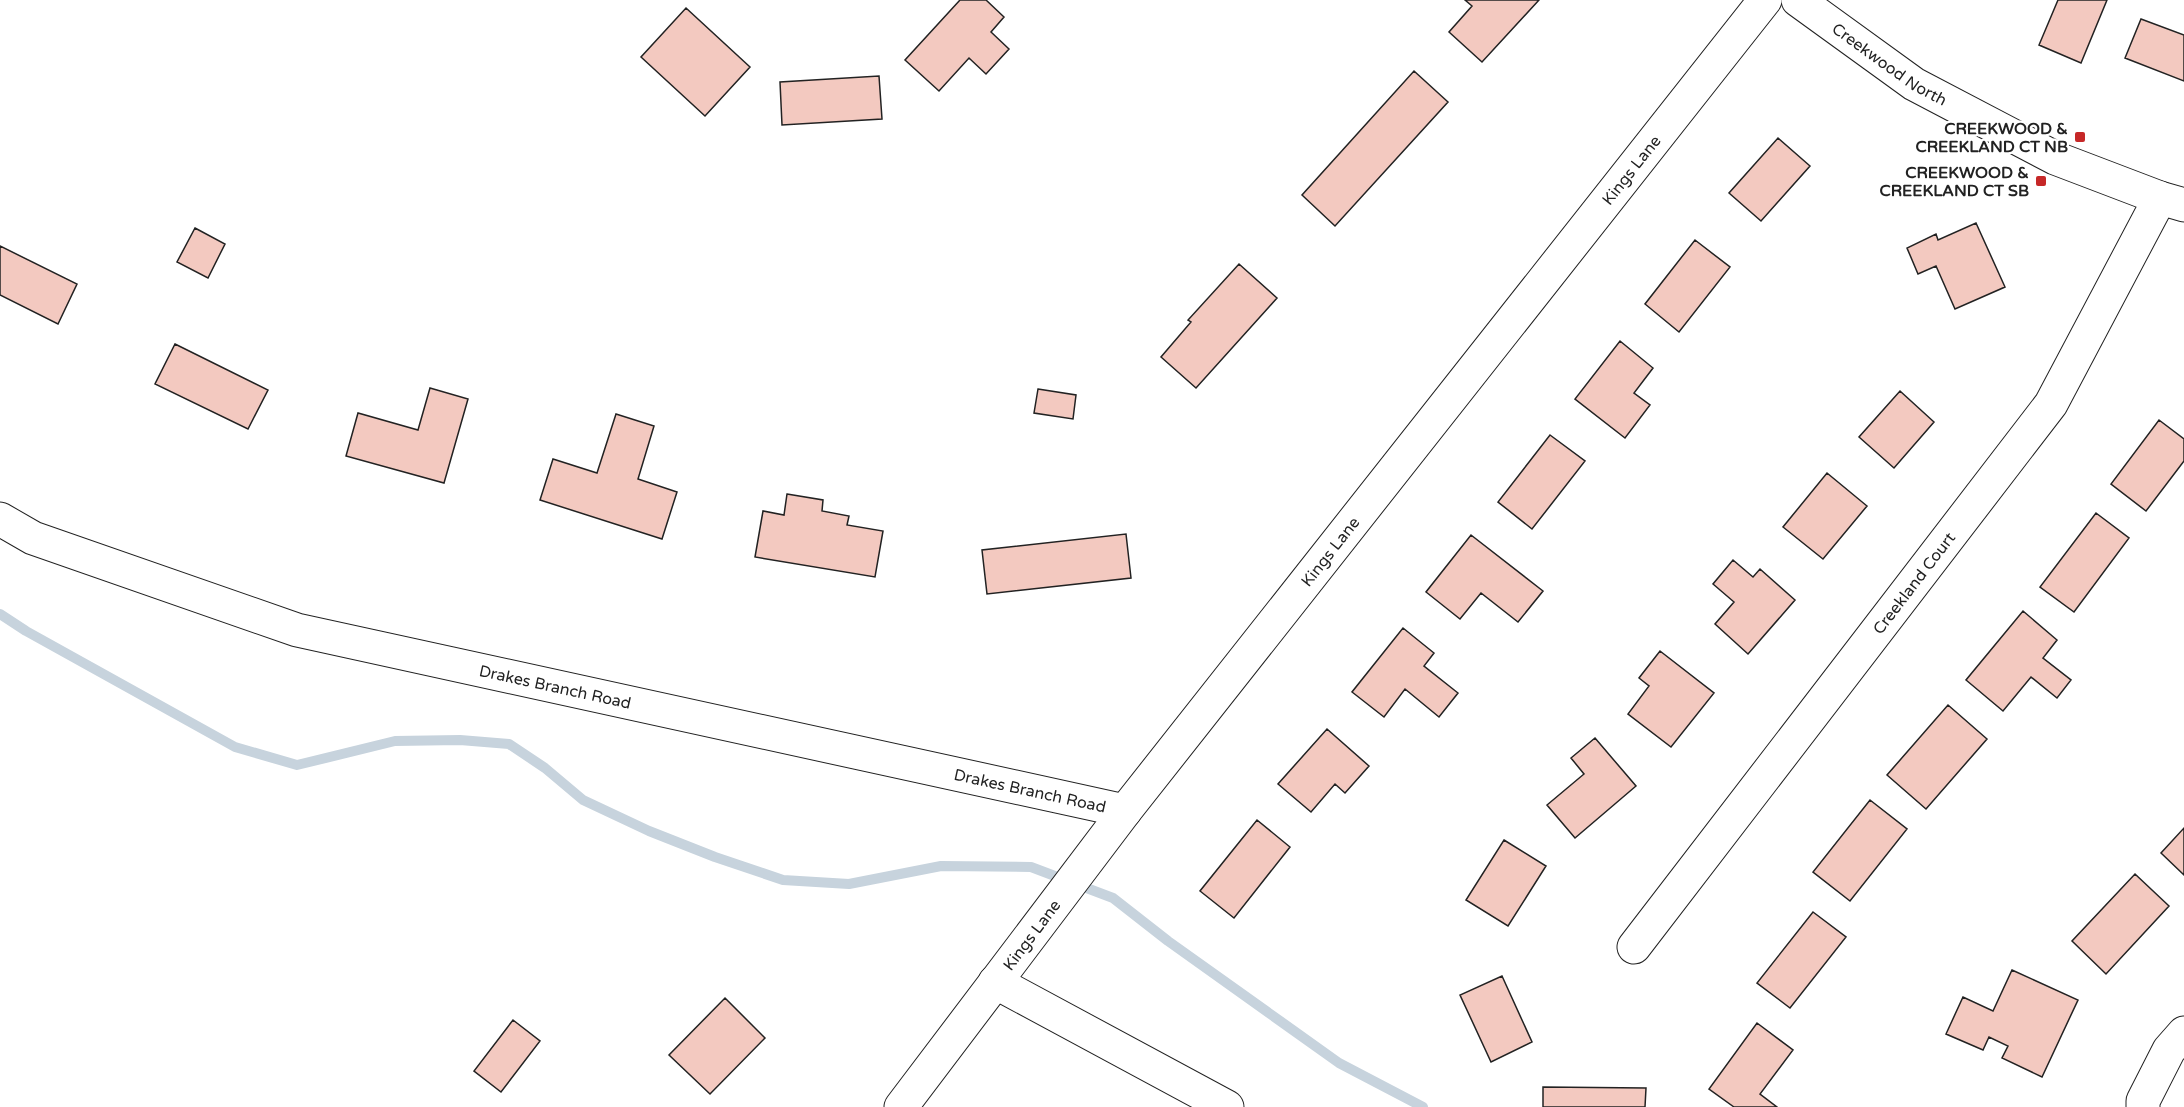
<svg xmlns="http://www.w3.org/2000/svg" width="2184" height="1107" font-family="'Varela Round',sans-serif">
<rect width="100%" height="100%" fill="#fff"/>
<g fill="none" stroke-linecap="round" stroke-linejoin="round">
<path stroke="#c7d3dd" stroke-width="10" d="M0,614l26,17 209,116 62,18 98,-24 65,-1 49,4 36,24 38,32 66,31 66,26 68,23 66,4 92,-18 90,1 82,31 55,43 171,122 84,44"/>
</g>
<path fill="#f3c9c0" stroke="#222" stroke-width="1.5" d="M960,0h26l18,17 -13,15 18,17 -23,25 -17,-16 -30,33 -34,-31z
M1465,0h74l-57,62 -33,-30 23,-26z
M2058,0h49l-26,63 -42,-18z
M686,8l64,59 -45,49 -64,-59z
M2141,19l43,16v46l-59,-23z
M1414,71l34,31 -113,124 -33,-31z
M879,76l3,43 -100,6 -2,-43z
M1778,138l32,28 -49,55 -32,-28z
M1976,223l29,64 -50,22 -19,-43 -18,8 -11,-26 29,-14 2,6z
M195,228l30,16 -17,34 -31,-16z
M1695,240l35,27 -51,65 -34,-28z
M0,246l77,38 -19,40 -58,-29z
M1239,264l38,34 -81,90 -35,-31 30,-35 -3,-2z
M1620,341l33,27 -19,25 16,12 -25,33 -50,-39z
M175,344l93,46 -20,39 -93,-45z
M430,388l38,11 -24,84 -98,-27 12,-43 60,17z
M1038,389l38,6 -3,24 -39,-6z
M1900,391l34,31 -40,46 -35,-31z
M616,414l38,12 -16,53 39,13 -15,47 -122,-39 13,-41 44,14z
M2159,420l25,19v22l-38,50 -35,-27z
M1550,435l35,26 -53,68 -34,-27z
M1827,473l40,33 -44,53 -40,-32z
M787,494l36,6 -1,11 27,5 -2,9 36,6 -8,46 -120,-20 8,-46 21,4z
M2096,513l33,25 -55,74 -34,-25z
M1126,534l5,44 -144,16 -5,-44z
M1471,535l72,56 -25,31 -37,-29 -21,26 -34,-27z
M1733,560l20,17 7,-8 35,31 -47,54 -33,-30 19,-22 -21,-18z
M2023,611l34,29 -14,18 28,22 -14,18 -26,-21 -28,34 -37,-31z
M1403,628l31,25 -10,13 34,27 -19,24 -34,-28 -21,28 -32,-25z
M1660,651l54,42 -43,54 -43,-33 21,-28 -10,-8z
M1948,705l39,34 -61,70 -39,-34z
M1327,729l42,37 -24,27 -10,-9 -24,28 -33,-28z
M1595,738l41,48 -61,52 -28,-33 37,-31 -13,-16z
M1870,800l37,29 -57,72 -37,-29z
M1257,820l33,27 -56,71 -34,-27z
M2184,828v47l-23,-22z
M1504,840l42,26 -38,60 -42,-26z
M2135,874l34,32 -63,68 -34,-33z
M1813,912l33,25 -56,71 -33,-25z
M2012,970l66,30 -36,77 -40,-19 6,-12 -19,-9 -6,13 -37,-16 17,-37 30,14z
M1502,976l30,66 -41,20 -31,-67z
M725,998l40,40 -55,56 -41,-39z
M513,1020l27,21 -39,51 -27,-21z
M1757,1023l36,27 -33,44 17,13h-43l-25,-18z
M1543,1087l103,1 -1,19h-102z"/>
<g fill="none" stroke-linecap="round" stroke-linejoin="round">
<defs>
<g id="minor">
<path id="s1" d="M1798,0l116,84 141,74 105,40 24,7"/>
<path id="s2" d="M0,519l33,19 264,92 828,181"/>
<path id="s3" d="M1634,947l417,-543 109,-206"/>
<path d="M995,982l232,125"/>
<path id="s4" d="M901,1107l224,-296 640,-811"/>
<path d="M2143,1107v-6l26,-51 15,-17"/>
</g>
</defs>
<use href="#minor" stroke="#222" stroke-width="35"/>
<use href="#minor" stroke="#fff" stroke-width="33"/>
</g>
<g fill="#c62828" stroke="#fff" stroke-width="2">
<rect x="2074" y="131" width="12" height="12" rx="3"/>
<rect x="2035" y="175" width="12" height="12" rx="3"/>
</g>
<g text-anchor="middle" stroke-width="4.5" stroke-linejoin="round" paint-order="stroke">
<g font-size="16" fill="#222" stroke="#fff">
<text dy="6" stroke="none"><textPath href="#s1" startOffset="112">Creekwood North</textPath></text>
<text dy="6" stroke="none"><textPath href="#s4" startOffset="1188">Kings Lane</textPath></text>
<text dy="6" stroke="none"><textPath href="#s4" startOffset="702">Kings Lane</textPath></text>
<text dy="6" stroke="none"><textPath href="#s3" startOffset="459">Creekland Court</textPath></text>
<text dy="6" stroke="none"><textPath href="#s2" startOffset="582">Drakes Branch Road</textPath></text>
<text dy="6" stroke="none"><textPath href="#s2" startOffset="1068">Drakes Branch Road</textPath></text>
<text dy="6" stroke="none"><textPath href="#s4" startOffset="216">Kings Lane</textPath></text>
</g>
<g font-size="16" font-weight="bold" fill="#222" stroke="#fff" text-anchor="end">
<text x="2068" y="134">CREEKWOOD &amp;<tspan x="2068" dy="18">CREEKLAND CT NB</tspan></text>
<text x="2029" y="178">CREEKWOOD &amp;<tspan x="2029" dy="18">CREEKLAND CT SB</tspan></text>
</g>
</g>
</svg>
